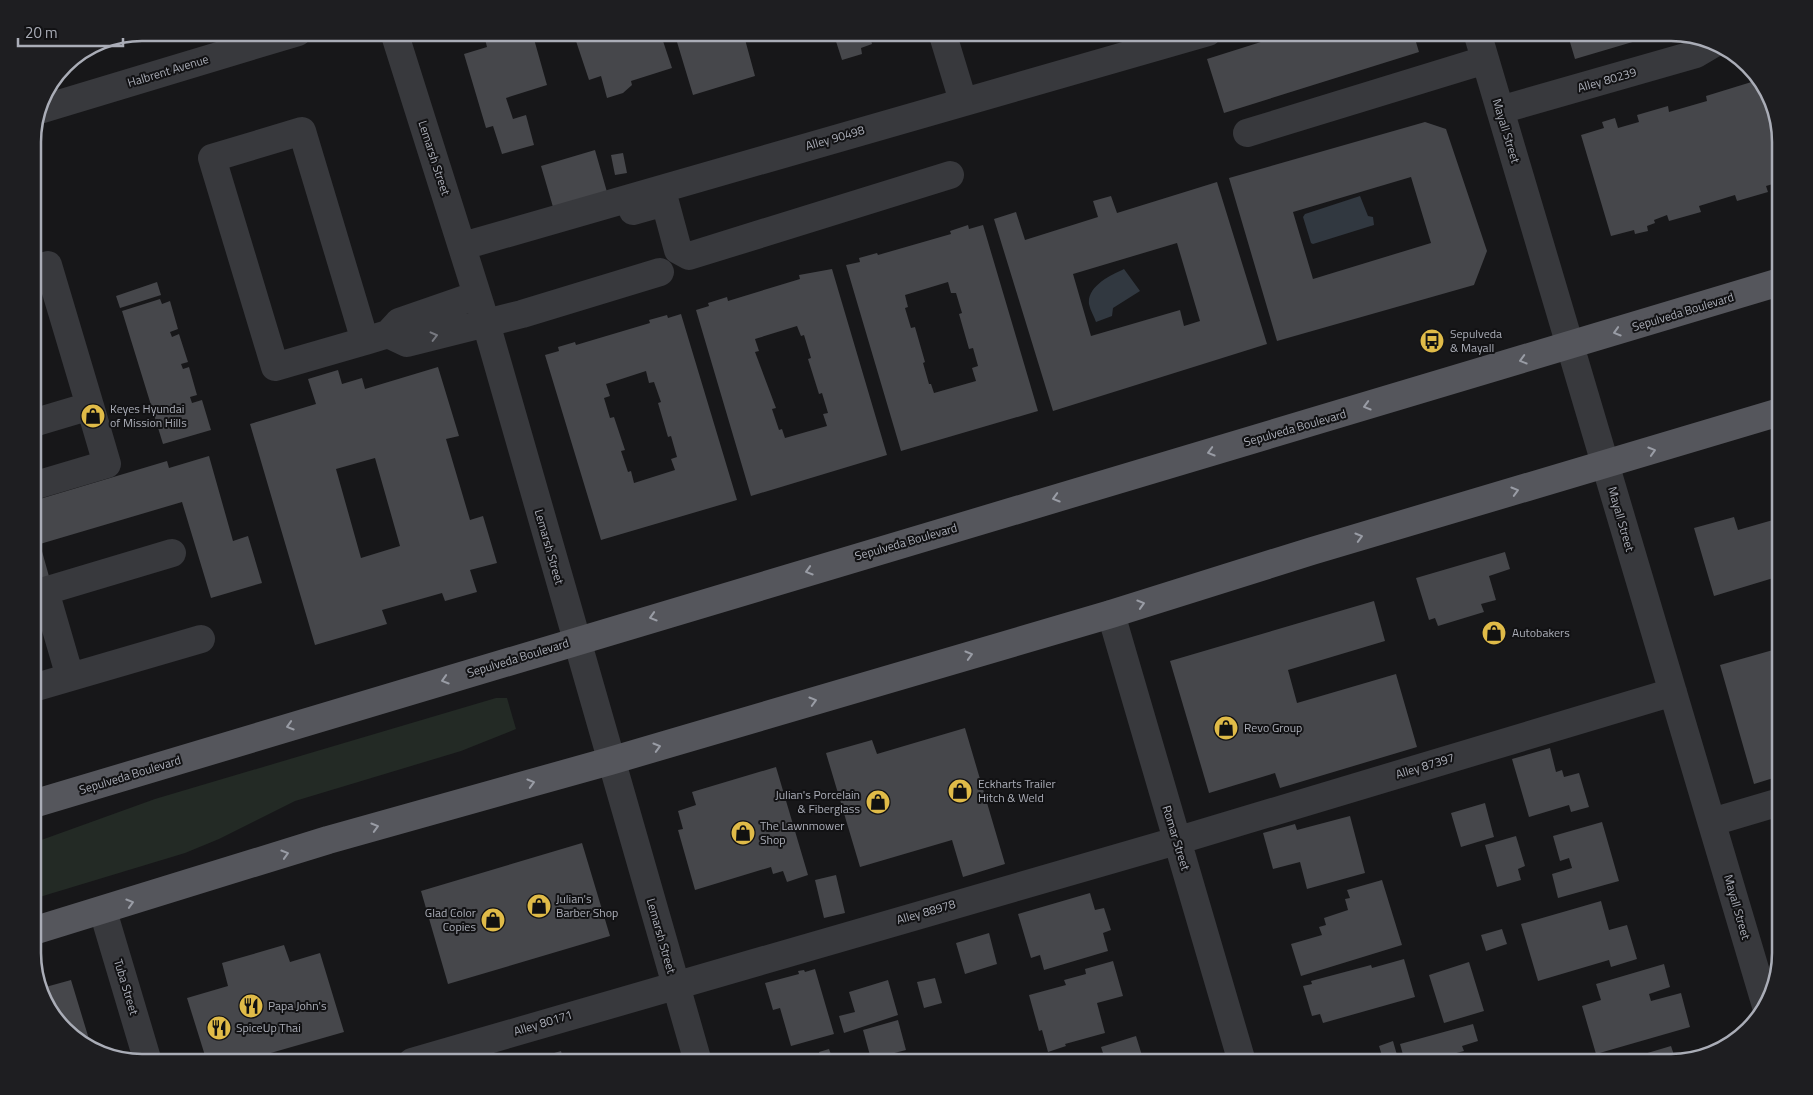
<svg xmlns="http://www.w3.org/2000/svg" width="1813" height="1095" font-family="'Titillium Web',sans-serif">
<rect width="100%" height="100%" fill="#171719"/>
<path fill="#232a25" d="M496,698h11l9,31 -55,22 -166,50 -76,38 -34,14 -152,46v-56l122,-44z"/>
<path fill="#313840" d="M1360,196l8,20 5,1 1,8 -61,19 -2,-1 -8,-26 2,-3z
M1124,269l16,22 -27,17 -1,8 -16,6c-2,-6 -6,-12 -7,-18 -2,-18 22,-29 35,-35z"/>
<path fill="#46474b" fill-rule="evenodd" d="M506,32h26l15,53 -41,13 7,21 13,-4 8,30 -32,9 -9,-28 -7,2 -22,-74 23,-7 -2,-8z
M573,32h36l1,5 14,-5h36l12,36 -41,13 1,4 -9,8 -16,5 -6,-22 -12,4z
M674,32h69l12,44 -62,19z
M833,32h36l3,12 -11,4 1,6 -20,6z
M1293,32h120l6,20 -195,61 -17,-54z
M1567,32h95l1,1 -88,26z
M1758,80l8,7 14,49v46l-14,4 2,6 -31,9 -2,-6 -36,11 2,6 -32,9 -2,-6 -13,5 1,3 -8,3 1,5 -13,3 -1,-4 -23,6 -30,-101 23,-7 -2,-6 13,-4 3,10 21,-6 -2,-7 31,-9 1,6 38,-11 -1,-5z
M1425,122l21,7 41,122 -13,34 -197,56 -48,-163zM1411,177l20,66 -118,36 -20,-67z
M595,150l12,42 -54,15 -12,-41z
M623,153l4,20 -12,2 -4,-20z
M1217,182l50,162 -214,67 -59,-192 22,-7 9,28 73,-23 -5,-16 18,-5 6,17zM1177,243l23,78 -16,5 -4,-16 -89,26 -18,-62z
M968,225l1,4 14,-4 55,186 -137,40 -55,-186 14,-3 -1,-4 18,-5 1,2 73,-21 -1,-3zM948,282l3,11h5l6,20 -3,1 10,35 4,-1 5,18 -6,2 4,13 -42,12 -3,-9h-2l-6,-21 2,-1 -10,-35 -4,1 -6,-20 3,-1 -3,-12z
M832,269l55,186 -136,41 -55,-186 13,-4 -1,-3 19,-6 1,4 72,-22 -1,-4zM797,326l4,10 3,-1 7,23 -3,1 11,35 3,-1 6,20 -5,1 4,12 -42,12 -3,-9 -3,1 -7,-21 4,-1 -21,-56 4,-1 -4,-12z
M157,282l4,13 -41,13 -4,-12z
M160,299l2,5 8,-3 8,28 -8,3 2,5 7,-3 9,28 -7,2 2,5 6,-2 8,28 -7,2 2,6 10,-3 9,30 -48,14 -41,-133z
M681,314l56,186 -136,40 -56,-185 14,-4 -1,-4 17,-5 1,3 74,-22 -1,-3 18,-5 1,3zM646,371l3,12 5,-1 7,20 -3,1 10,34 3,-1 6,21 -6,2 4,11 -41,13 -3,-12 -3,1 -7,-21 4,-1 -11,-33 -4,1 -6,-20 6,-2 -4,-12z
M438,367l21,69 -13,3 24,81 13,-4 14,47 -27,7 7,22 -32,9 -3,-8 -60,17 5,14 -72,21 -65,-221 66,-20 -8,-25 30,-9 4,14 20,-6 3,11zM375,458l25,88 -39,12 -25,-89z
M209,456l24,85 15,-5 14,47 -51,15 -29,-96 -142,42 10,36 -17,5v-84l134,-40 2,7z
M1734,517l4,13 42,-12v58l-66,20 -20,-68z
M1505,552l5,17 -21,7 7,24 -15,4 3,8 -46,14 -3,-8 -6,2 -13,-42z
M1374,601l11,40 -97,29 9,33 99,-29 21,73 -137,41 -5,-15 -66,20 -39,-132z
M1773,650l7,25v101l-26,8 -34,-119z
M965,728l40,136 -42,13 -11,-37 -92,27 -34,-114 46,-13 5,14z
M1550,748l6,24 6,-2 2,7 15,-4 10,34 -18,5 -2,-7 -40,12 -17,-58z
M776,767l32,108 -21,7 -4,-11 -10,3 -2,-7 -76,23 -17,-60 5,-1 -5,-18 18,-6 -4,-13z
M1485,803l9,34 -33,10 -10,-34z
M1350,816l15,57 -58,16 -7,-27 -27,7 -10,-36 32,-9 2,6z
M1602,822l17,59 -61,17 -6,-24 20,-6 -3,-10 -9,3 -7,-25z
M1516,836l9,30 -7,3 3,11 -24,7 -12,-42z
M582,843l28,93 -162,48 -27,-93z
M836,875l9,38 -21,5 -9,-38z
M1382,880l20,65 -101,31 -10,-32 31,-9 -3,-8 7,-2 -2,-7 24,-8 -3,-11 5,-1 -3,-8z
M1090,893l5,17 9,-2 7,22 -8,3 5,18 -64,19 -4,-15 -9,3 -13,-44z
M1601,901l8,29 18,-5 10,34 -26,8 -2,-7 -71,21 -17,-57z
M1502,929l5,15 -21,7 -5,-16z
M989,933l8,31 -32,10 -9,-31z
M284,945l6,17 30,-9 24,79 -105,30h-32l-20,-64 41,-12 -6,-23z
M1404,959l11,38 -92,26 -3,-9 -8,2 -9,-30 9,-2 -1,-3 60,-16 1,3z
M1113,961l10,35 -26,7 8,30 -40,11 1,2 -18,6 -6,-22 -3,1 -10,-36 37,-10 -2,-5 22,-6 -1,-5z
M1469,962l15,49 -40,12 -15,-48z
M1664,964l6,23 -21,7 2,7 30,-8 9,34 -94,27 -14,-48 19,-6 -5,-16z
M815,969l19,65 -43,12 -11,-38 -7,2 -8,-27 34,-9 -1,-3 6,-1 1,2z
M935,978l7,25 -18,5 -7,-26z
M71,980l21,69 -5,-1 -40,-40 -5,-20z
M888,980l10,35 -54,18 -5,-17 16,-4 -6,-20z
M898,1020l8,30 -35,9 -8,-29z
M1473,1024l5,17 -16,5 2,5 -23,6 1,5h-37l-5,-18z
M1136,1036l8,26h-38l-5,-15z
M1393,1041l6,21h-15l-5,-16z
M1671,1046l5,15 -59,1z
M829,1049l3,8 9,-3 2,8h-44l21,-6 -1,-4z
M561,1051l3,11h-18l-2,-6z
M604,1055l1,3 8,-2 2,6h-31v-2z"/>
<g fill="none" stroke-linecap="round" stroke-linejoin="round">
<path stroke="#38393d" stroke-width="28" d="M394,32l92,291 212,739
M942,32l21,69
M1477,32l289,974
M39,110l259,-78
M1500,110l196,-56 17,-10
M1247,133l238,-73
M633,211l32,-9 13,48 11,6 261,-81
M463,246l745,-214
M33,270l15,-5 42,141 -57,17
M388,334l19,9 115,-29 138,-42
M365,341l-90,26 -63,-209 90,-27 63,210 23,-7 11,-12 78,-27
M33,486l74,-22 -17,-58
M1111,614l131,448
M70,677l-25,-86 127,-38
M33,688l168,-49
M1712,822l68,-20
M103,911l45,151
M412,1062l764,-221 497,-149"/>
<path stroke="#55565c" stroke-width="28" d="M33,804l1747,-522
M33,931l295,-91 282,-79 501,-147 201,-63 468,-139"/>
</g>
<defs><path id="oneway-chevron" d="M-2-3.5L2.5 0L-2 3.5" fill="none" stroke-width="1.6" stroke-linecap="round" stroke-linejoin="round" transform="scale(1.25)"/></defs>
<g stroke="#999ca5">
<use href="#oneway-chevron" transform="translate(1617 332) rotate(163)"/>
<use href="#oneway-chevron" transform="translate(1523 360) rotate(164)"/>
<use href="#oneway-chevron" transform="translate(1367 406) rotate(164)"/>
<use href="#oneway-chevron" transform="translate(1652 451) rotate(-17)"/>
<use href="#oneway-chevron" transform="translate(1211 452) rotate(164)"/>
<use href="#oneway-chevron" transform="translate(1515 491) rotate(-16)"/>
<use href="#oneway-chevron" transform="translate(1056 498) rotate(164)"/>
<use href="#oneway-chevron" transform="translate(1359 537) rotate(-16)"/>
<use href="#oneway-chevron" transform="translate(809 571) rotate(163)"/>
<use href="#oneway-chevron" transform="translate(1141 604) rotate(-17)"/>
<use href="#oneway-chevron" transform="translate(653 617) rotate(163)"/>
<use href="#oneway-chevron" transform="translate(969 655) rotate(-16)"/>
<use href="#oneway-chevron" transform="translate(445 680) rotate(163)"/>
<use href="#oneway-chevron" transform="translate(813 701) rotate(-16)"/>
<use href="#oneway-chevron" transform="translate(290 726) rotate(163)"/>
<use href="#oneway-chevron" transform="translate(657 747) rotate(-16)"/>
<use href="#oneway-chevron" transform="translate(531 783) rotate(-16)"/>
<use href="#oneway-chevron" transform="translate(375 827) rotate(-16)"/>
<use href="#oneway-chevron" transform="translate(285 854) rotate(-17)"/>
<use href="#oneway-chevron" transform="translate(130 903) rotate(-17)"/>
</g>
<use stroke="#777980" href="#oneway-chevron" transform="translate(434 336) rotate(-14)"/>
<defs>
<symbol id="bus-disc" viewBox="-11 -11 22 22"><circle r="9.5" fill="#e0bb48" stroke="#121214"/><path d="M-5-6H5V4H4V6H2V4H-2V6H-4V4H-5ZM-3.5-4V0h7V-4ZM-3.5 1.2v1.5H-2V1.2ZM2 1.2v1.5H3.5V1.2Z" fill="#111"/></symbol>
<symbol id="shop-disc" viewBox="-11 -11 22 22"><circle r="9.5" fill="#e0bb48" stroke="#121214"/><path d="M-5-2.5h2.3a2.7 3.5 0 0 1 5.4 0H5L5.5 6h-11ZM-1.5-2.5h3a1.5 2.3 0 0 0-3 0Z" fill="#111"/></symbol>
<symbol id="restaurant-disc" viewBox="-11 -11 22 22"><circle r="9.5" fill="#e0bb48" stroke="#121214"/><path d="M-5-6h1v4h1v-4h1v4h1v-4h1v5L-1.5 .5V6h-2V.5L-5-1ZM5-6V6H3V1.5H1.5Q1.5-4 5-6Z" fill="#111"/></symbol>
</defs>
<g fill-rule="evenodd">
<use href="#bus-disc" x="1418" y="327" width="28" height="28"/>
<use href="#shop-disc" x="79" y="402" width="28" height="28"/>
<use href="#shop-disc" x="1480" y="619" width="28" height="28"/>
<use href="#shop-disc" x="1212" y="714" width="28" height="28"/>
<use href="#shop-disc" x="946" y="777" width="28" height="28"/>
<use href="#shop-disc" x="864" y="788" width="28" height="28"/>
<use href="#shop-disc" x="729" y="819" width="28" height="28"/>
<use href="#shop-disc" x="525" y="892" width="28" height="28"/>
<use href="#shop-disc" x="479" y="906" width="28" height="28"/>
<use href="#restaurant-disc" x="237" y="992" width="28" height="28"/>
<use href="#restaurant-disc" x="205" y="1014" width="28" height="28"/>
</g>
<g text-anchor="middle" stroke-width="4" stroke-linejoin="round" paint-order="stroke">
<g font-size="12" fill="#aaadb7" stroke="#121214">
<text transform="translate(168 71) rotate(-17)" y="4">Halbrent Avenue</text>
<text transform="translate(1607 80) rotate(-16)" y="4">Alley 80239</text>
<text transform="translate(1506 131) rotate(73)" y="4">Mayall Street</text>
<text transform="translate(835 138) rotate(-16)" y="4">Alley 90498</text>
<text transform="translate(434 158) rotate(72)" y="4">Lemarsh Street</text>
<text transform="translate(1683 312) rotate(-17)" y="4">Sepulveda Boulevard</text>
<text transform="translate(1295 428) rotate(-16)" y="4">Sepulveda Boulevard</text>
<text transform="translate(1621 519) rotate(74)" y="4">Mayall Street</text>
<text transform="translate(906 542) rotate(-16)" y="4">Sepulveda Boulevard</text>
<text transform="translate(549 547) rotate(74)" y="4">Lemarsh Street</text>
<text transform="translate(518 658) rotate(-17)" y="4">Sepulveda Boulevard</text>
<text transform="translate(1425 766) rotate(-17)" y="4">Alley 87397</text>
<text transform="translate(130 775) rotate(-17)" y="4">Sepulveda Boulevard</text>
<text transform="translate(1176 838) rotate(73)" y="4">Romar Street</text>
<text transform="translate(1737 907) rotate(74)" y="4">Mayall Street</text>
<text transform="translate(926 912) rotate(-16)" y="4">Alley 88978</text>
<text transform="translate(661 936) rotate(74)" y="4">Lemarsh Street</text>
<text transform="translate(126 987) rotate(73)" y="4">Tuba Street</text>
<text transform="translate(543 1023) rotate(-17)" y="4">Alley 80171</text>
</g>
<g font-size="12" fill="#aaadb7" stroke="#121214" text-anchor="start">
<text x="1450" y="338">Sepulveda<tspan x="1450" dy="14">&amp; Mayall</tspan></text>
<text x="110" y="413">Keyes Hyundai<tspan x="110" dy="14">of Mission Hills</tspan></text>
<text x="1512" y="637">Autobakers</text>
<text x="1244" y="732">Revo Group</text>
<text x="978" y="788">Eckharts Trailer<tspan x="978" dy="14">Hitch &amp; Weld</tspan></text>
<text x="860" y="799" text-anchor="end">Julian's Porcelain<tspan x="860" dy="14">&amp; Fiberglass</tspan></text>
<text x="760" y="830">The Lawnmower<tspan x="760" dy="14">Shop</tspan></text>
<text x="556" y="903">Julian's<tspan x="556" dy="14">Barber Shop</tspan></text>
<text x="476" y="917" text-anchor="end">Glad Color<tspan x="476" dy="14">Copies</tspan></text>
<text x="268" y="1010">Papa John's</text>
<text x="236" y="1032">SpiceUp Thai</text>
</g>
</g>
<path d="M0 0H1813V1095H0ZM142 41H1671A101 101 0 0 1 1772 142V953A101 101 0 0 1 1671 1054H142A101 101 0 0 1 41 953V142A101 101 0 0 1 142 41Z" fill="#1e1e21" fill-rule="evenodd"/>
<path fill="none" stroke="#aaadb7" stroke-width="2.5" d="M142 41H1671A101 101 0 0 1 1772 142V953A101 101 0 0 1 1671 1054H142A101 101 0 0 1 41 953V142A101 101 0 0 1 142 41Z"/>
<path d="M18 38v8h105v-8" fill="none" stroke="#aaadb7" stroke-width="2.5"/>
<text x="25" y="38" font-size="15" fill="#aaadb7" stroke="#121214" stroke-width="4" paint-order="stroke">20 m</text>
</svg>
